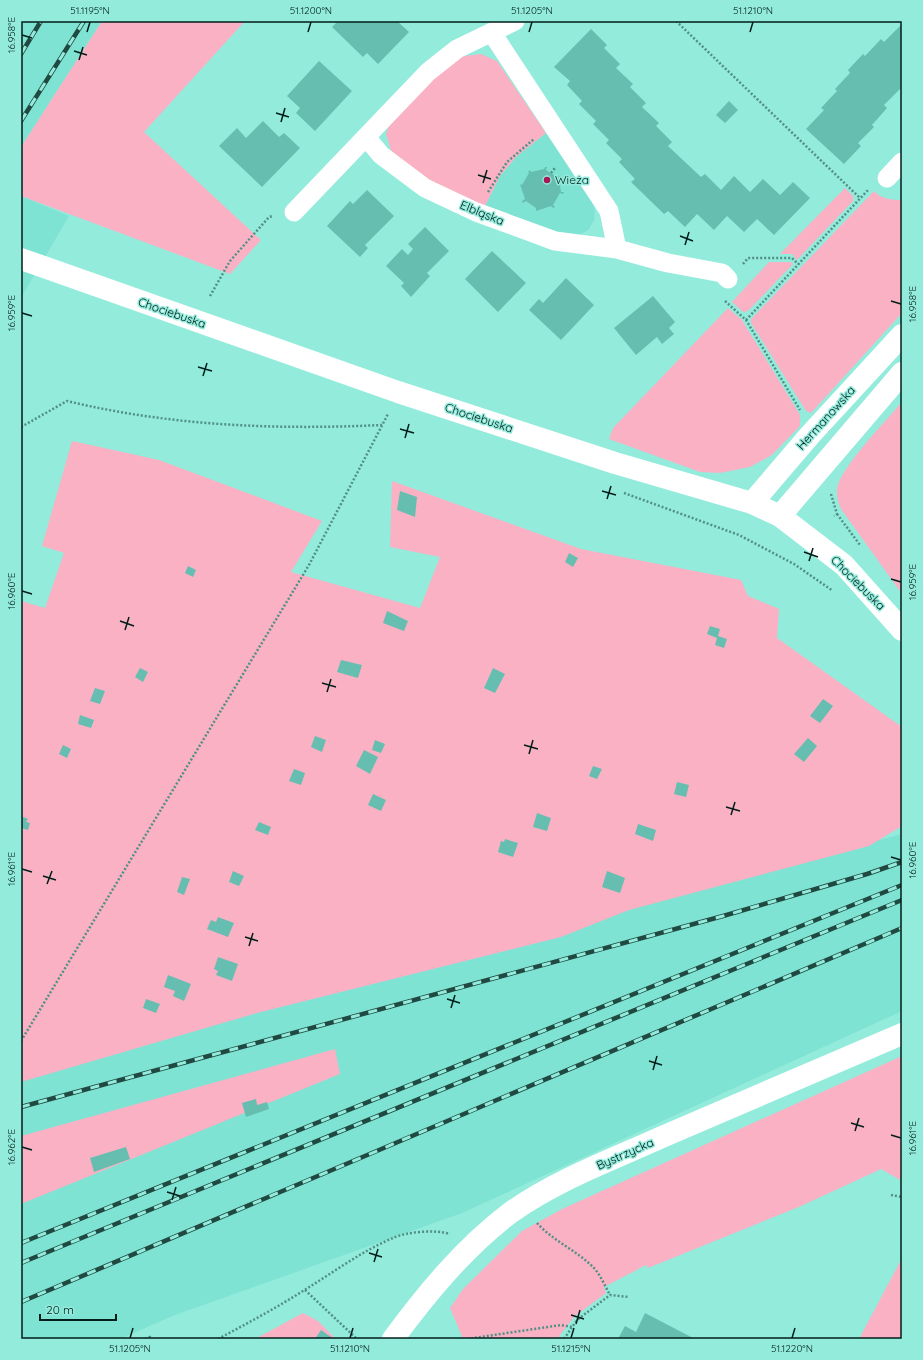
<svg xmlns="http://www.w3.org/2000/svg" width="923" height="1360" font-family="Quicksand,sans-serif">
<rect width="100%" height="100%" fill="#93ebdc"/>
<path fill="#7ee3d2" d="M21,21h81l-81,126z
M546,133l46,68 3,10 -1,10 -6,9 -9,5 -11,1 -83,-30 15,-30 17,-20z
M21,196l48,20 -48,82z
M902,834v177l-440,202 -287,102 -55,24h-99v-265l547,-154z"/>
<path fill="#fab1c4" d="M102,21h143l-101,111 117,108 -31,34 -209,-78v-49z
M481,54l16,7 49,72 -29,23 -17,20 -15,30 -57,-26 -37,-29 -5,-17 5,-15 66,-62z
M845,188l8,8v5l-56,59 -5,-6h-12z
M874,191c7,8 17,9 28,9v113l-91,100 -5,-2 -55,-88v-4z
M769,262h22l2,2 -45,47 -5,1 -11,-10z
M728,308l14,12 58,95v11l-28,29 -22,12 -30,6 -20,-1 -91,-33 4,-11z
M902,402v192l-61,-85c-4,-9 -6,-17 -2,-27 10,-23 45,-59 63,-80z
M72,441l87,19 163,61 -31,51 129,36 20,-51 -50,-10 2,-66 189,68 160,31 7,16 31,13 -2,29 125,89v99l-33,20 -240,64 -68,27 -304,76 -236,69v-481l24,7 19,-55 -22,-7z
M335,1049l5,25 -319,130v-68z
M902,1056v125l-21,-12 -80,37 -153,62 -2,-3 -42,22 2,6 -32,24 -17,22h-94l-13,-31 13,-19 59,-58 40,-22z
M902,1258v81h-43z
M303,1313l15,8 18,18h-81z"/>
<path fill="#66beb0" d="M338,21h59l12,11 -31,32 -11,-11 -4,4 -31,-30z
M900,26l2,2v63l-2,-2 -16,16 3,3 -15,17 2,2 -16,16 3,3 -17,18 -38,-35 18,-19 -3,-2 16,-17 -2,-2 15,-16 -2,-3 15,-16 2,2 16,-17 3,3z
M591,29l16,16 -3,3 16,16 -4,4 17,16 -3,3 16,16 -4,4 17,16 -3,3 16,16 -4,4 33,31 4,-3 16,16 13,-14 16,16 13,-13 17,16 13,-13 17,16 -36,37 -17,-16 -13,13 -17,-16 -13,14 -17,-16 -12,13 -17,-16 -4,3 -33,-32 4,-3 -16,-17 3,-3 -16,-16 3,-3 -16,-16 3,-3 -17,-17 3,-3 -15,-16 3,-4 -16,-14z
M319,61l33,30 -37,40 -19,-18 4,-5 -13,-12z
M729,101l9,9 -13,13 -9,-8z
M263,121l16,16 5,-4 16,15 -38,39 -43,-41 18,-18 9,10z
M545,167h2l-1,3 11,7 3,-1 1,2 -2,1 2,13h3l-1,2 -3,-1 -7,12 2,2 -2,1 -2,-2 -15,5v-3l-10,-7 -3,2 -1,-2 3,-2 -5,-15 2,1 7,-12 -1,-1 2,-2 1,2 13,-3z
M367,190l27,26 -29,29 3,3 -8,9 -33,-31 23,-25 3,3z
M425,227l24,24 -22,22 3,3 -19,21 -10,-11 3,-3 -18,-17 16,-17 6,6 5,-6 -5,-5z
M492,251l34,32 -28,29 -33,-33z
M566,278l28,27 -33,35 -32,-30 10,-11 4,4z
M653,296l22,26 -6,6 5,6 -12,10 -5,-7 -21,18 -22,-27z
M400,491l17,6 -2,20 -18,-7z
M569,553l9,5 -5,9 -8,-5z
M188,566l8,4 -3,7 -8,-4z
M387,611l21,10 -4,10 -21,-8z
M710,626l10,3 -2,7 9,3 -3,9 -9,-3 2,-7 -10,-4z
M341,660l21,5 -4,13 -21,-6z
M140,668l8,4 -5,10 -8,-5z
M493,668l12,6 -10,19 -11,-5z
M95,688l10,3 -5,13 -10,-3z
M823,699l10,7 -13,17 -10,-7z
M80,715l14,5 -3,8 -13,-4z
M315,736l11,4 -4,12 -11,-5z
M808,738l9,8 -13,16 -10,-8z
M375,740l10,4 -4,9 -9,-3z
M63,745l8,4 -4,9 -8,-4z
M364,750l14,7 -8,17 -14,-8z
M593,766l9,3 -5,10 -8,-3z
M294,769l11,4 -4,12 -12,-4z
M677,782l12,3 -3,12 -12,-3z
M373,794l13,6 -5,11 -13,-6z
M537,813l14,5 -4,13 -14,-4z
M21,816l7,3 -2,3 4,1 -2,7 -7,-2z
M259,822l12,5 -3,8 -13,-5z
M638,824l18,6 -3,11 -18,-7z
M505,839l13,4 -5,14 -15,-5 3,-11 3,1z
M233,871l11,5 -5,10 -10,-4z
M607,871l18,7 -5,15 -18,-6z
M182,877l8,2 -6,16 -7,-3z
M218,917l16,6 -6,14 -21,-8 4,-9 5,2z
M218,957l20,7 -6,17 -16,-6 2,-4 -4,-2z
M168,975l23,9 -7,17 -11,-5 2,-5 -11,-4z
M146,999l14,5 -4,9 -13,-5z
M256,1099l1,6 10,-3 2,7 -23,8 -4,-14z
M126,1147l4,12 -36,13 -4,-14z
M645,1313l50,26h-77l7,-13 11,6z
M321,1330l13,9h-19z"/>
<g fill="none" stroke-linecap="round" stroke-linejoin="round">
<path stroke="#528f85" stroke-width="2.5" stroke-dasharray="2 2" stroke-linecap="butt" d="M676,21l184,177
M551,173l4,-5
M488,192l19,-30 27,-23
M743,264l5,-6h44l6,6
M210,296l20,-35 39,-44 4,-1
M725,301l21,19 54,90
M746,320l123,-131
M21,427l46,-26c104,25 209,29 315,24
M624,493l115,42 55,29 39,27
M831,494l6,20 -3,2
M837,514l23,31
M21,1041l288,-476 79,-151
M891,1195l11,2
M537,1223c16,18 39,27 56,44 7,7 12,19 17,28
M305,1290l52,49
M145,1339l5,-2 2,2
M218,1339c30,-16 60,-32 88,-50 28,-17 56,-38 87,-51 13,-6 42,-9 57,-4
M467,1339l94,-14 11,2
M564,1339l13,-19 33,-25 19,2"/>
<path stroke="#fff" stroke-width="19" d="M492,33l117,178 8,38
M366,137l15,18 44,33 51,24 79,29 62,8 51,14 54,10 6,6
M887,178l15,-16
M294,212l134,-140 29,-23 58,-28"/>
<path stroke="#fff" stroke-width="22" d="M21,259l377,133 217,71 137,40 28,13 64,49 58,65
M752,503l58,-68 92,-100
M780,516l122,-143
M393,1339c34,-46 71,-91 117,-126 46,-33 101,-53 152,-76 80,-35 160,-69 240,-103"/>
<defs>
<path id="rail" d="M21,54l20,-33
M21,121l63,-100
M21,1107l702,-191 144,-42 35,-12
M21,1243l881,-358
M21,1263l881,-363
M21,1302l881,-374"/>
</defs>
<use href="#rail" stroke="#204942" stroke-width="4.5"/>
<use href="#rail" stroke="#93ebdc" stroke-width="3" stroke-dasharray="9" stroke-linecap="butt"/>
</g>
<path fill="none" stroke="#021e1a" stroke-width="1.5" d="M87,32l3,-10M308,32l3,-10M529,32l3,-10M750,32l3,-10M22,35l10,3M74,51l13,4M79,60l4,-13M276,113l13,4M281,122l4,-14M478,175l13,4M483,183l4,-13M680,236l13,5M685,245l4,-13M891,301l10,3M22,313l10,3M198,367l14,4M203,376l4,-13M400,429l14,4M405,438l4,-14M602,491l14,4M607,499l4,-13M804,552l14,5M809,561l4,-13M891,579l10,3M22,591l10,3M120,621l14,5M125,630l4,-13M322,683l14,4M327,692l4,-13M524,745l14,4M529,754l4,-14M726,807l14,4M731,815l4,-13M891,857l10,3M22,869l10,3M43,876l13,4M47,884l5,-13M245,937l13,4M249,946l4,-13M447,999l13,4M451,1008l4,-13M649,1061l13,4M653,1070l4,-14M851,1123l13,4M855,1131l4,-13M891,1135l10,3M22,1147l10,3M167,1192l13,4M172,1200l4,-13M369,1253l13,4M374,1262l4,-13M571,1315l13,4M576,1324l4,-14M130,1338l3,-10M350,1338l3,-10M571,1338l3,-10M792,1338l3,-10"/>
<circle fill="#a81856" stroke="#93ebdc" stroke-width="1.5" cx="547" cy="180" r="4"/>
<g text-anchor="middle" stroke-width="3" stroke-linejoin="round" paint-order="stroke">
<g font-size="12" fill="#021e1a" stroke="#93ebdc" text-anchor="start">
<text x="555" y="184">Wieża</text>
</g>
<g font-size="12" fill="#021e1a" stroke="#93ebdc">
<text transform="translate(482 213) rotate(22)" y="4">Elbląska</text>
<text transform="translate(172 313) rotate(19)" y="4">Chociebuska</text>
<text transform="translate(479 418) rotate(18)" y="4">Chociebuska</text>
<text transform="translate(826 418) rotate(-48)" y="4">Hermanowska</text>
<text transform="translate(858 583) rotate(45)" y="4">Chociebuska</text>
<text transform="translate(625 1154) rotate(-24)" y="4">Bystrzycka</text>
</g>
</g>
<rect width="923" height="1360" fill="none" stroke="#93ebdc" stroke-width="44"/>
<path d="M40 1314v6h76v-6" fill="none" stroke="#021e1a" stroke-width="2"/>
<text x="46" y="1314" font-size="12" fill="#021e1a" stroke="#93ebdc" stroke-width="3" paint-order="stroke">20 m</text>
<rect x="22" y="22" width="879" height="1316" fill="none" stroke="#021e1a" stroke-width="1.5"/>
<g font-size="10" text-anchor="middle" fill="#021e1a">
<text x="90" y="14">51.1195°N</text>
<text x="311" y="14">51.1200°N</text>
<text x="532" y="14">51.1205°N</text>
<text x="753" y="14">51.1210°N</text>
<text transform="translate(11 35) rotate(-90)" y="4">16.958°E</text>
<text transform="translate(912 304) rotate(-90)" y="4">16.958°E</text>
<text transform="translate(11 313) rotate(-90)" y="4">16.959°E</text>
<text transform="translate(912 582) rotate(-90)" y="4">16.959°E</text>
<text transform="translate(11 591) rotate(-90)" y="4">16.960°E</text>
<text transform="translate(912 860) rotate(-90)" y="4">16.960°E</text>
<text transform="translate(11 869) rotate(-90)" y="4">16.961°E</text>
<text transform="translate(912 1138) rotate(-90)" y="4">16.961°E</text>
<text transform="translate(11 1147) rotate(-90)" y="4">16.962°E</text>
<text x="130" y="1352">51.1205°N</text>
<text x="350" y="1352">51.1210°N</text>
<text x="571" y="1352">51.1215°N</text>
<text x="792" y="1352">51.1220°N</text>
</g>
</svg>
